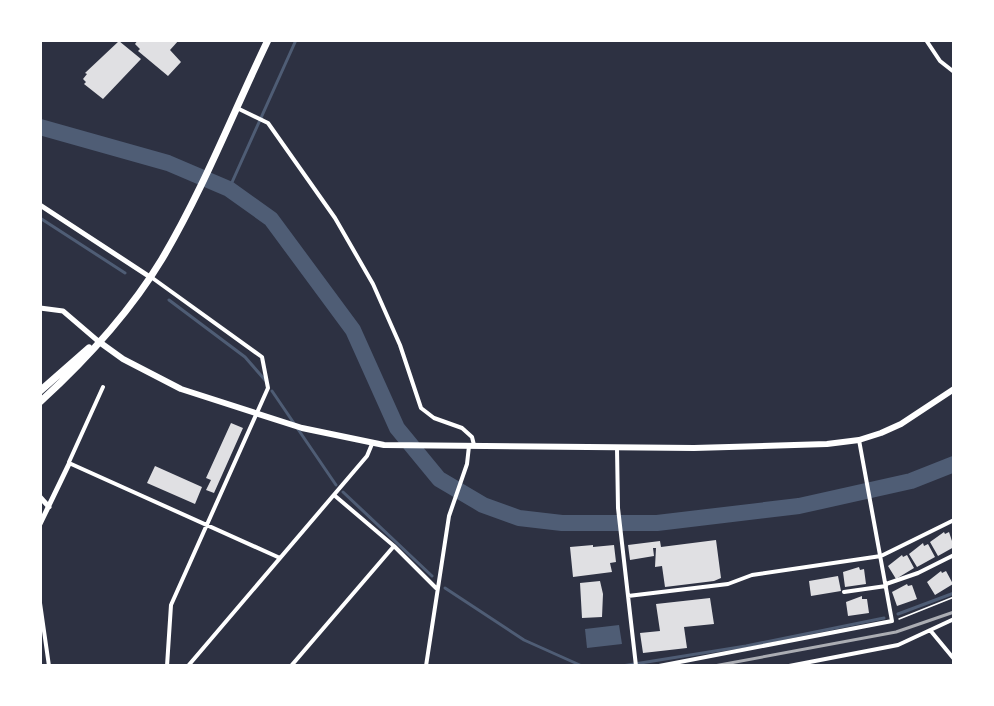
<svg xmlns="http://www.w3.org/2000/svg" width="994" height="706" font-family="Jost,sans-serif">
<rect width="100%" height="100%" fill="#2d3142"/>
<path fill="#4f5d75" d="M619,625l3,19 -35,4 -2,-19z"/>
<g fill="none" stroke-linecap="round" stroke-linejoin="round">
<path stroke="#4f5d75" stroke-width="3" d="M229,189l67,-149
M40,218l85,55
M169,300l76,57 20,23
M272,391l64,94
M343,492l89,84
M445,588l79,52 58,26
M898,614l56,-21
M622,666l124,-20 138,-28"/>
<path stroke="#4f5d75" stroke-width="16" d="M40,127l128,36 61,26 42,30 82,111 44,98 42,51 44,26 36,13 43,5h95l142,-17 112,-25 43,-17"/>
</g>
<path fill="#e0e0e3" d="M138,40h41l-9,10 11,12 -13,14 -30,-25 2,-2 -5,-5z
M119,41l22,18 -38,40 -19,-15 2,-2 -3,-3 4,-5 -2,-1z
M231,423l12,5 -29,65 -8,-3 5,-10 -5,-2z
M155,466l47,21 -7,17 -48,-21z
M944,532l1,2 4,-2 5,15 -16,9 -8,-14z
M716,540l5,38 -7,3 -49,6 -3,-21 -7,1 1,-19h-3l1,8 -24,4 -2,-15 32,-4 1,6z
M923,543l1,3 4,-2 7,13 -18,10 -8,-13z
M593,545v2l21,-2 2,17 -6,1 2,9 -39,5 -3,-30z
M902,555l1,2 4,-2 7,13 -18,11 -8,-13z
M859,567l1,3 4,-1 2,15 -21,3 -2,-15z
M941,571l1,2 4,-2 7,13 -18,11 -8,-13z
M838,576l3,15 -30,5 -2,-15z
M600,581l3,13 -1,23 -20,1 -2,-35z
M907,584l1,2 4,-1 5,14 -20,7 -5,-14z
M862,596v3h5l2,14 -21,3 -2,-14z
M710,598l4,26 -30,3 3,21 -44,5 -3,-20 20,-2 -4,-27z"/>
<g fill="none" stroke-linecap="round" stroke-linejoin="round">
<path stroke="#fff" stroke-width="1.5" d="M899,619l55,-22"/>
<path stroke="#fff" stroke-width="4" d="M926,40l14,21 14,11
M237,108l31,15 67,95 38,66 27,61 21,63 13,10 28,10 10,9 2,8
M151,277l111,80 6,31 -97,217 -4,61
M617,448l1,60 18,158
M69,462l34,-75
M69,463l211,95
M334,495l60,51 42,42
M886,584l32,-11 36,-18
M844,592l42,-6
M628,596l100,-12 24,-9 129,-19 73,-36
M40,603l9,63
M930,630l24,29
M188,666l179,-210 5,-12
M291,666l103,-120
M426,666l23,-150 18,-52 2,-18
M659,666l233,-45 -33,-181
M789,666l109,-21 56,-26"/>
<path stroke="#fff" stroke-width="5" d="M40,205l110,72
M40,308l23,3 35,30
M40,497l9,10
M40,524l29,-60"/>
<path stroke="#fff" stroke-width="6" d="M98,341l25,18 58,30 121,39 82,17 310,3 133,-4 32,-4 22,-7 20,-9 53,-35"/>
<path stroke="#fff" stroke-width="7" d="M40,391l49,-43
M40,402c46,-42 90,-90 122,-143 41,-69 71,-146 106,-219"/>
<path stroke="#abadb3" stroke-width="3" d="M714,666l182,-34 58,-20"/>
</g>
<rect width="994" height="706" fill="none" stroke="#ffffff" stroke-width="84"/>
</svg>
